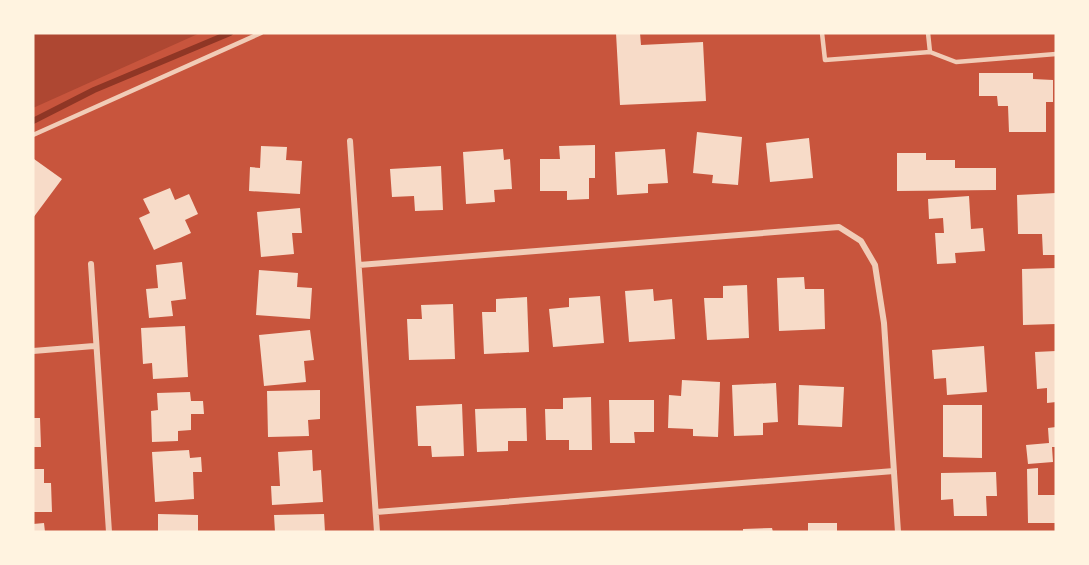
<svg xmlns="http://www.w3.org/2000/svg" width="1089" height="565" font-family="Quicksand,sans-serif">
<rect width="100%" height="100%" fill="#c8553d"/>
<path fill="#ae4732" d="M33,33h167l-167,75z"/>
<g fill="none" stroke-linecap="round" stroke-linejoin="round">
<path stroke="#8f3625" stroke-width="6" d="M33,121l61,-31 136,-57"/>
</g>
<path fill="#f7dbc8" d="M616,33h24l1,12 62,-3 3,59 -86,4z
M979,73h54v6l20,1v22h-7v30h-37l-1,-26h-10l-1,-10h-18z
M697,132l45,5 -4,48 -26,-2 1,-8 -20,-2z
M809,138l4,40 -43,4 -4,-39z
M595,145v33h-6v21l-22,1v-9h-27v-32h20l-1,-13z
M261,146l26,1 -1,13 16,1 -2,33 -51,-3 1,-24 10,1z
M503,149l1,11 6,-1 2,30 -18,1 1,12 -29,2 -3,-52z
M665,149l3,34 -20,1v9l-31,2 -2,-43z
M897,153h29v7h29v8h41v22l-99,1z
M34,159l28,20 -29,39v-58z
M441,166l2,44 -28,1 -1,-15 -22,1 -2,-28z
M170,188l5,12 14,-6 9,20 -13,6 6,13 -37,17 -15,-32 11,-5 -7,-14z
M1056,193v62h-13l-1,-21h-24l-1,-39z
M969,196l2,33 12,-1 2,23 -30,2 1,10 -19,1 -2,-31h9l-1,-15 -14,1 -1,-20z
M300,208l2,25h-10l2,21 -33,3 -4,-45z
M182,262l4,37 -15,2 2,15 -24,2 -3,-29 12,-1 -2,-23z
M1056,268v56l-33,1 -1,-56z
M259,270l39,3 -1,14 15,1 -2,31 -54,-4z
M804,277l1,12h19l1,40 -46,2 -2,-53z
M747,285l2,53 -42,2 -3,-42h19v-12z
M653,289l1,12 18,-2 3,40 -46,3 -4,-51z
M600,296l4,47 -51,4 -4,-38 20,-2v-9z
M527,297l2,55 -45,2 -2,-42h14v-13z
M453,304l2,55 -46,1 -2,-41h15l-1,-14z
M185,326l3,51 -35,2 -1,-16 -9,1 -2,-36z
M310,330l4,30 -10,1 2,21 -42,4 -5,-51z
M984,346l3,46 -40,3 -1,-17 -12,1 -2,-29z
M1056,351v51l-9,1v-15l-10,1 -2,-37z
M682,380l38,2 -2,55 -25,-1v-7l-25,-1 1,-33 12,1z
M776,383l2,39 -15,1v12l-29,1 -2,-51z
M799,385l45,2 -2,40 -44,-2z
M320,390v29l-12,1 1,16 -41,1 -1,-46z
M190,392l1,9h12l1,13h-13v16l-13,1v10l-26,1 -1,-31 7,-1 -1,-17z
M591,397l1,53h-23v-10h-23l-1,-31h18v-11z
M609,400h45v32h-20l1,11h-25z
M462,404l2,52 -32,1 -1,-11h-13l-2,-40z
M943,405h39v53l-39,-1z
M526,408l1,33h-19v10l-31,1 -2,-43z
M33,418h7l1,29h-8z
M1056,427v20h-4l1,15 -25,2 -2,-19 23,-2 -1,-15z
M189,450l1,8 11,-1 1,15h-9l1,27 -39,3 -3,-50z
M312,450l1,21 8,-1 2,32 -51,3 -1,-19h9l-2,-34z
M1038,468v27h18v28h-28l-1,-54z
M33,469h11v14h7l1,29h-19z
M996,472l1,24h-11l1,20h-33l-1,-17 -12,1v-27z
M158,514l40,1v17h-40z
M324,514l1,18h-50l-1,-17z
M44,523l1,9h-12v-8z
M808,523h29v9h-29z
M772,528l1,4h-30v-3z"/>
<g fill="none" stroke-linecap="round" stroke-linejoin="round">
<path stroke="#f1ccb7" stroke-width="4.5" d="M822,33l3,27 105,-8 -2,-19
M930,52l26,10 100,-8
M33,135l228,-102"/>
<path stroke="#f1ccb7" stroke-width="6" d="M350,141l27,391
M91,264l18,268
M359,265l480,-38 22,14 14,24 9,58 14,209
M33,351l61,-5
M376,512l518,-41"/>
</g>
<rect width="1089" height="565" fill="none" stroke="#fff3e0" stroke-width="69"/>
</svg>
